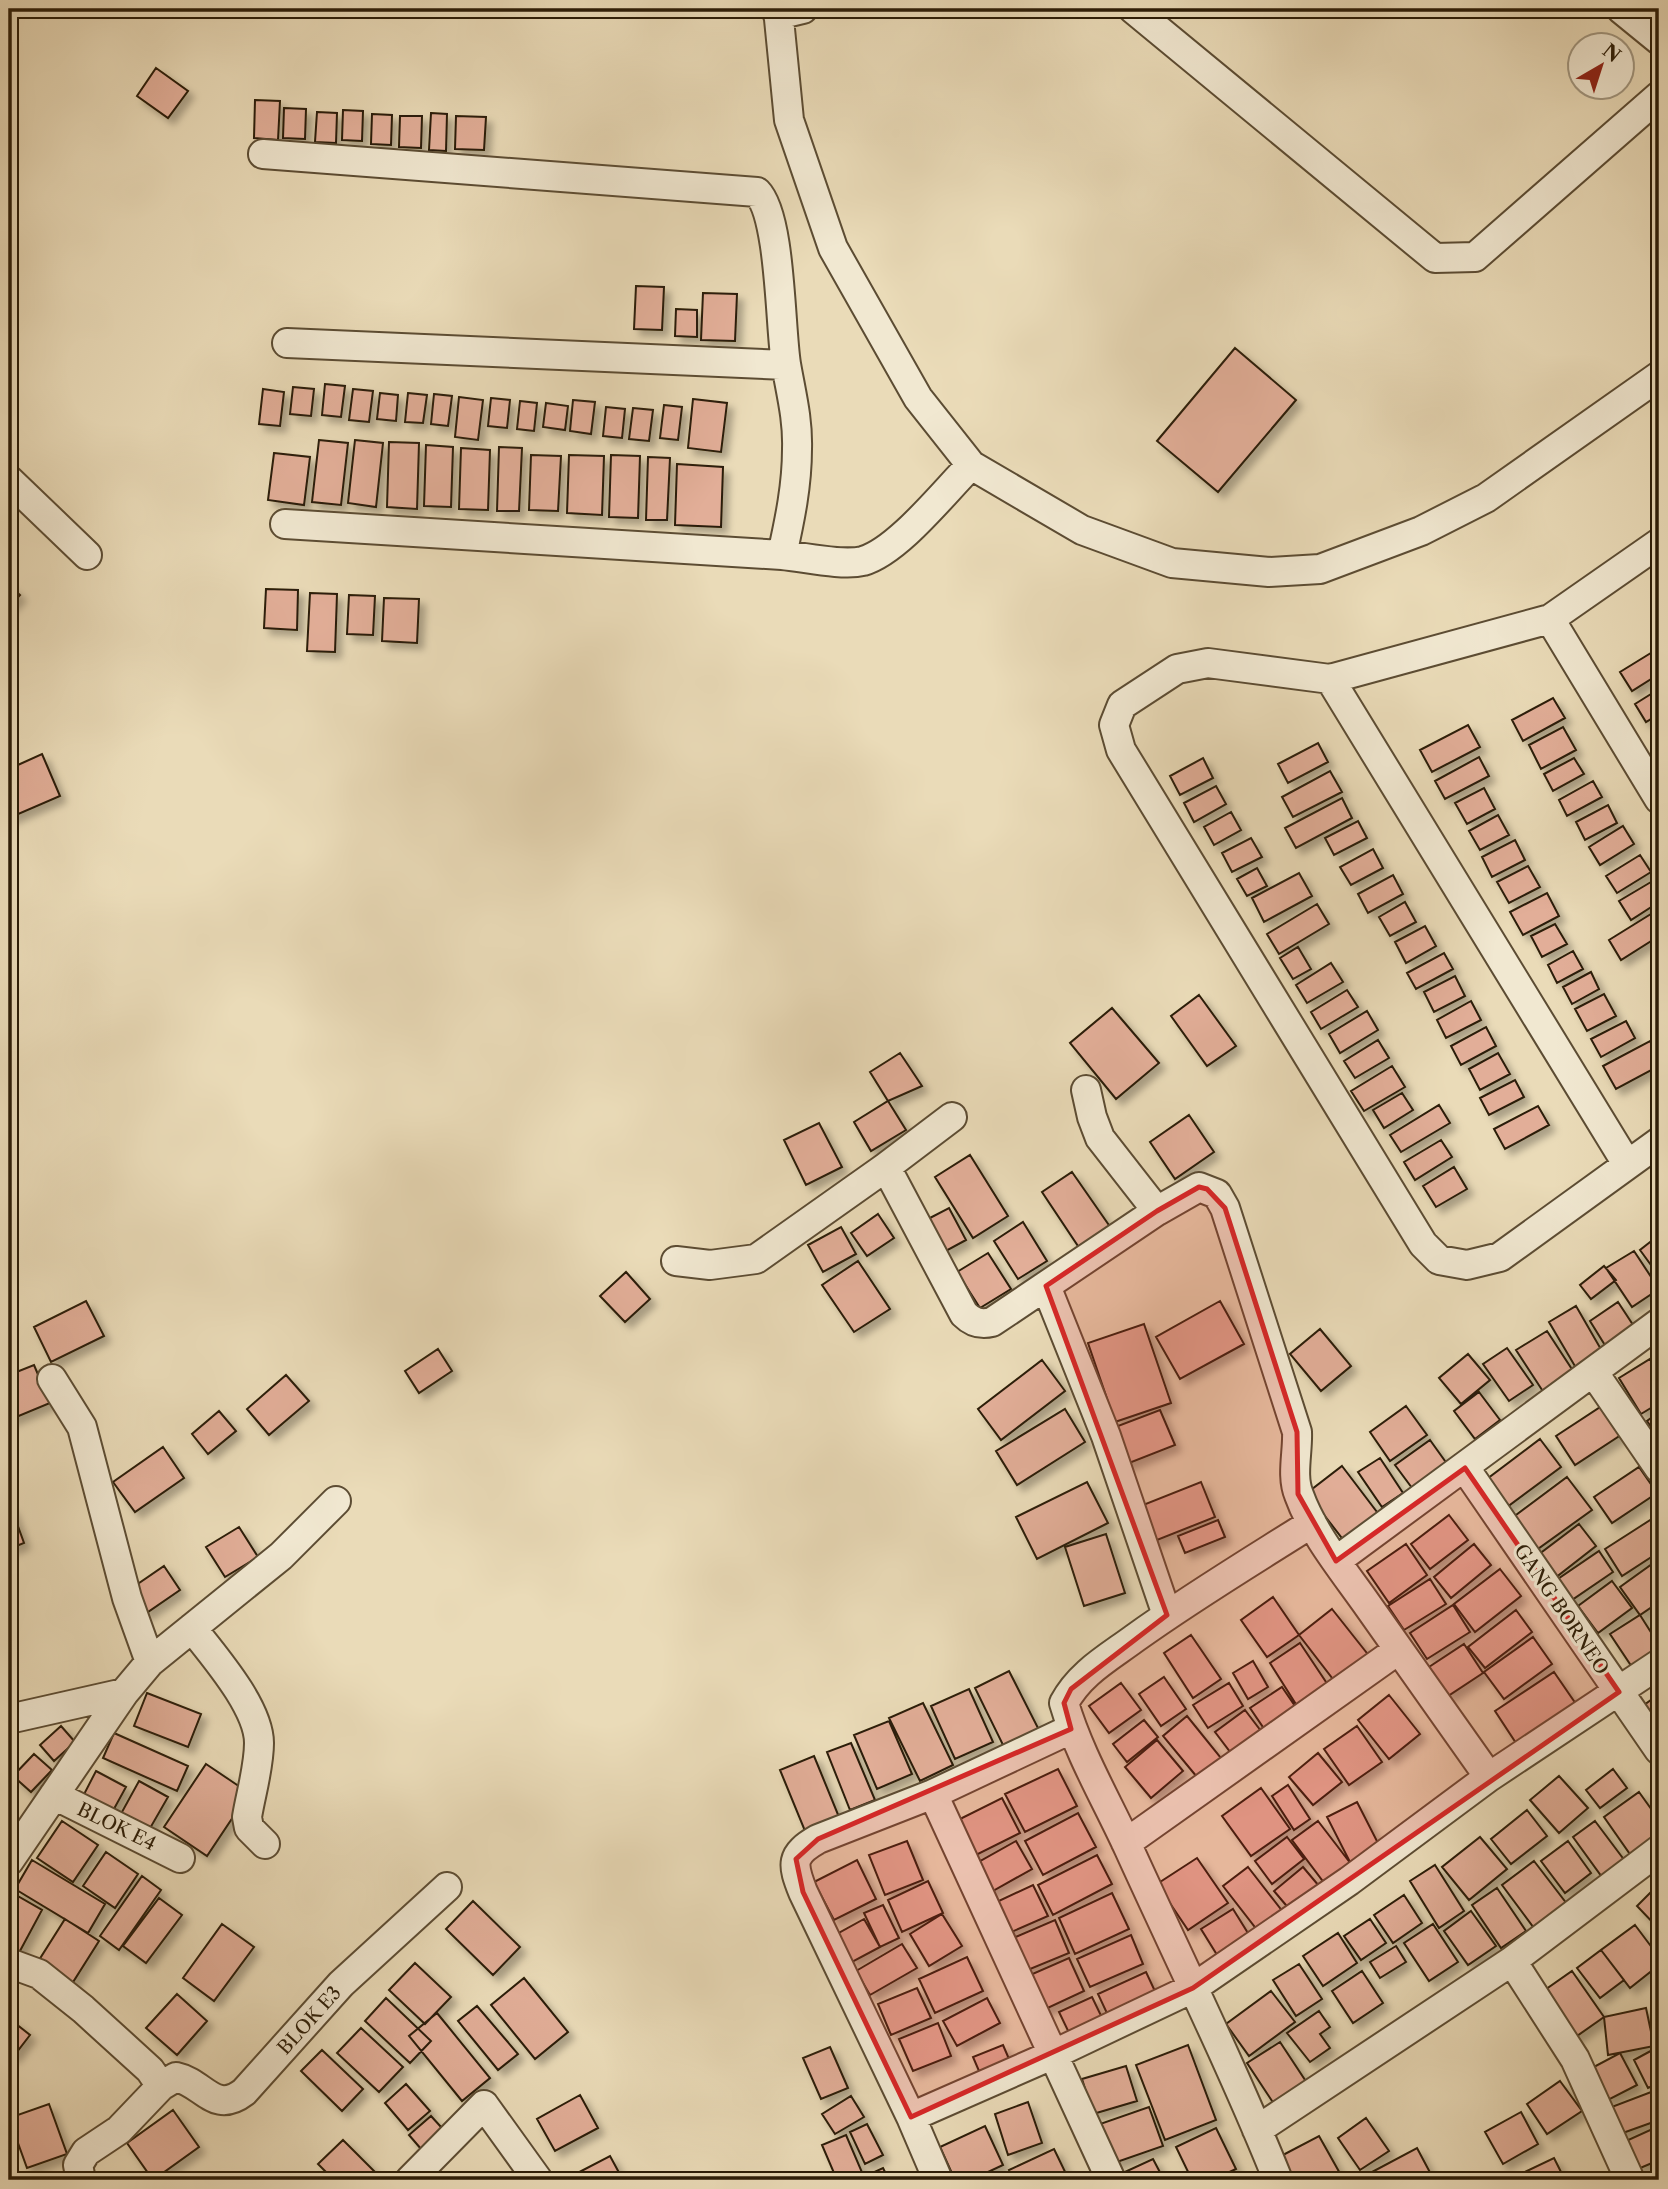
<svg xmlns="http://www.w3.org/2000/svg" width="1668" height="2189" font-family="'Libre Caslon Text',serif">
<defs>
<filter id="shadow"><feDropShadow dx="6" dy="6" stdDeviation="3.5" flood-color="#0004"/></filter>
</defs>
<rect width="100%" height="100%" fill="#eadbb8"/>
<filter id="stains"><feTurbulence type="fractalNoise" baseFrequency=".00286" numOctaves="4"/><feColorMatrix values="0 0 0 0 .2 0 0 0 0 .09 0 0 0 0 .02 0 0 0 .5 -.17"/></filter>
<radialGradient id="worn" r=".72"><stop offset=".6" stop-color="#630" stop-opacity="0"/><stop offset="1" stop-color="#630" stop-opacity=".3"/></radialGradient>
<path fill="#e2ae98" stroke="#2c1d07" stroke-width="2" filter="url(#shadow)" d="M156,68l32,23 -20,27 -31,-22z
M255,100l25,1 -2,39 -24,-2z
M284,108l22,1 -1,30 -22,-1z
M343,110l20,1 -1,30 -20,-1z
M317,112l20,1 -1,30 -21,-1z
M431,113l16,1 -1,37 -17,-1z
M372,114l20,1 -1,30 -20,-1z
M400,116h22l-1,32 -22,-1z
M456,116l30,1 -2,33 -29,-1z
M636,286l28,1 -2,43 -28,-1z
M703,293l34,1 -2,47 -34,-1z
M676,309l21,1v27l-22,-1z
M1235,348l61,52 -78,92 -61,-51z
M325,384l20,2 -4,31 -19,-2z
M293,387l21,2 -3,27 -21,-2z
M263,389l21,3 -4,34 -21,-2z
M353,389l20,2 -4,31 -20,-2z
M380,393l18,2 -2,26 -19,-2z
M408,393l19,2 -4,28 -18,-1z
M434,394l18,2 -4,30 -17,-2z
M459,397l24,3 -5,40 -23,-3z
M491,398l19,2 -3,28 -19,-2z
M693,399l34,4 -6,49 -33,-4z
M573,400l22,2 -4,32 -21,-3z
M520,401l17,2 -3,28 -17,-2z
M546,403l22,3 -3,24 -22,-3z
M664,405l18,2 -4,33 -18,-2z
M606,407l19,2 -3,29 -19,-2z
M633,408l20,2 -4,31 -20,-2z
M319,440l29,3 -7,62 -29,-3z
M355,440l28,3 -7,64 -28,-4z
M389,442l30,1 -2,66 -30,-2z
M426,445l27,2 -2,60 -27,-1z
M499,447l23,1 -3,63h-22z
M461,448l29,2 -2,60 -29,-1z
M274,453l36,4 -6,48 -36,-5z
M531,455l30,1 -3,55 -29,-1z
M569,455l35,1 -2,59 -35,-2z
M611,455l29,1 -2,62 -29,-1z
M648,457l22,1 -3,62h-21z
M677,464l46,3 -2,60 -46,-2z
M9,585l11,10 -11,12z
M266,589l32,1 -1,40 -33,-2z
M310,593l27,1 -2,58 -28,-1z
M349,595l26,1 -2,39 -26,-1z
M384,598l35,1 -2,44 -35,-2z
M1659,648v26l-27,17 -12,-19z
M1659,689v25l-13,8 -11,-18z
M1553,698l12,20 -42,23 -11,-21z
M1468,725l12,22 -48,25 -12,-22z
M1563,727l13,23 -35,19 -12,-24z
M1318,743l10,19 -40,21 -10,-19z
M42,754l18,42 -51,22v-49z
M1479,757l10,19 -44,23 -10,-18z
M1203,758l10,20 -33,17 -10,-19z
M1574,758l10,16 -31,17 -9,-17z
M1330,771l12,21 -49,25 -11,-20z
M1593,781l9,16 -35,19 -8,-16z
M1216,786l10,18 -32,18 -10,-19z
M1484,788l11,21 -28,15 -12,-21z
M1342,798l10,20 -56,30 -11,-20z
M1608,805l9,18 -32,17 -9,-18z
M1231,812l10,18 -27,15 -10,-18z
M1498,815l11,20 -29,15 -11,-19z
M1358,821l9,17 -33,17 -9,-17z
M1623,826l11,18 -34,21 -11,-18z
M1251,838l11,19 -30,15 -10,-19z
M1515,840l10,20 -33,17 -10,-20z
M1373,849l10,19 -32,17 -11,-18z
M1640,855l11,17 -34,21 -11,-17z
M1528,866l12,21 -31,16 -12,-21z
M1257,868l10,18 -20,10 -10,-17z
M1299,873l13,23 -48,26 -12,-24z
M1393,875l10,19 -35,19 -10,-19z
M1656,879l3,5v18l-28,18 -12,-19z
M1547,893l12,23 -36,19 -13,-23z
M1405,902l11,20 -26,14 -11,-19z
M1317,904l12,20 -50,30 -12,-20z
M1659,909v27l-38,24 -12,-20z
M1555,924l12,20 -25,13 -11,-21z
M1425,926l11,20 -30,17 -11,-21z
M1298,947l13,22 -18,10 -13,-21z
M1573,951l10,18 -26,14 -9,-18z
M1444,953l9,16 -37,20 -9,-16z
M1331,963l12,19 -36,21 -11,-18z
M1591,972l8,17 -27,15 -9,-17z
M1455,976l10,20 -31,16 -10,-20z
M1347,990l11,17 -37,22 -10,-17z
M1604,994l12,22 -29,15 -12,-22z
M1199,995l37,51 -29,20 -36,-50z
M1471,1001l10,19 -35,18 -9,-18z
M1112,1008l47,55 -43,36 -46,-56z
M1367,1011l11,19 -38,23 -11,-19z
M1626,1021l9,17 -34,19 -10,-18z
M1486,1027l10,19 -35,19 -10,-19z
M1378,1040l11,18 -34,20 -11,-17z
M1650,1041l9,18v7l-43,23 -13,-23z
M900,1053l22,33 -34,15 -18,-29z
M1498,1053l12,21 -30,16 -11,-21z
M1392,1066l13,21 -41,24 -13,-20z
M1515,1080l9,17 -35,18 -9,-17z
M1402,1093l11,17 -29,18 -11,-18z
M888,1101l18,29 -35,21 -17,-29z
M1439,1105l11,18 -49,29 -11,-17z
M1538,1106l11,19 -44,24 -11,-20z
M1189,1115l25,37 -39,27 -25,-37z
M819,1123l23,44 -36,18 -22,-45z
M1441,1140l11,17 -37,23 -11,-18z
M970,1155l38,61 -35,22 -38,-61z
M1454,1167l13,22 -31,18 -13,-21z
M1072,1172l41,59 -31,21 -40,-60z
M949,1208l17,32 -22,12 -18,-32z
M878,1214l16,24 -27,18 -16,-23z
M1023,1222l24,39 -29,18 -24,-38z
M841,1227l15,27 -33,18 -15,-27z
M1659,1235v41l-19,-26z
M1634,1251l25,38 -27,18 -26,-39z
M988,1253l23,36 -31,19 -23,-36z
M858,1261l32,48 -36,23 -32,-47z
M1604,1266l12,14 -25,19 -11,-14z
M626,1272l24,27 -25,23 -25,-26z
M86,1301l18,35 -53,26 -17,-35z
M1220,1301l24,43 -64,35 -24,-42z
M1618,1302l19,29 -29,19 -18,-29z
M1576,1306l30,52 -27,15 -30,-51z
M1144,1324l27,79 -56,19 -27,-79z
M1320,1329l31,37 -30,25 -31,-37z
M1547,1331l30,46 -31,19 -30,-46z
M1507,1348l26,37 -24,16 -26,-37z
M438,1349l14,22 -33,22 -14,-22z
M1468,1354l22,26 -29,24 -22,-26z
M1650,1359l9,15v29l-18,11 -22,-36z
M1042,1360l23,31 -64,49 -23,-31z
M34,1365l16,38 -41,17v-45z
M286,1375l23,26 -40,34 -22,-26z
M1479,1392l21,28 -25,19 -21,-28z
M1611,1400l19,29 -55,36 -19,-29z
M1406,1406l21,29 -37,26 -20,-29z
M1065,1409l20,33 -68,43 -21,-34z
M1160,1410l15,35 -51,20 -14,-36z
M219,1411l17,20 -28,23 -16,-20z
M1659,1412v26l-12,-17z
M1540,1439l21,28 -58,43 -20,-28z
M1430,1440l20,28 -35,24 -20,-27z
M163,1447l21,31 -49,34 -22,-30z
M1380,1458l23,35 -21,14 -24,-35z
M1342,1466l38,50 -35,26 -38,-49z
M1639,1467l18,26 -45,30 -18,-26z
M1567,1477l25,33 -57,41 -23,-33z
M1087,1482l21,41 -71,36 -21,-42z
M1201,1482l14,35 -63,25 -14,-35z
M9,1507h2l13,36 -15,6z
M1449,1515l19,25 -38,29 -19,-25z
M1658,1515l1,37 -37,24 -17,-27z
M1218,1520l7,17 -40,16 -7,-17z
M1579,1524l17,22 -41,32 -17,-23z
M239,1527l19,30 -33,20 -19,-30z
M1106,1534l19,59 -41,13 -19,-59z
M1406,1544l21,31 -38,28 -22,-32z
M1474,1544l17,21 -40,33 -17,-21z
M1599,1551l14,21 -47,32 -14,-21z
M1659,1559v43l-19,13 -20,-28z
M164,1566l16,24 -35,24 -16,-24z
M1500,1569l21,27 -46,36 -21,-28z
M1430,1579l16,25 -42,26 -16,-24z
M1612,1581l20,27 -34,25 -20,-27z
M1273,1597l26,38 -32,22 -26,-37z
M1453,1605l17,27 -43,27 -17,-26z
M1332,1609l38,48 -34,26 -37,-48z
M1516,1610l16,22 -47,36 -17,-21z
M1640,1615l19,30v8l-25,17 -24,-36z
M1191,1635l30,44 -28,19 -29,-45z
M1533,1637l19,27 -48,35 -20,-27z
M1300,1643l30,45 -31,21 -29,-46z
M1464,1644l19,29 -35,23 -19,-29z
M1253,1661l15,26 -20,12 -15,-26z
M1009,1671l30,59 -35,17 -29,-59z
M1554,1672l24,35 -60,39 -23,-35z
M1164,1677l22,32 -25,17 -22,-32z
M1121,1683l20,27 -32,23 -20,-27z
M1229,1683l14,23 -35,22 -15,-23z
M1282,1687l15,22 -32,21 -15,-22z
M969,1689l24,53 -38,17 -24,-53z
M147,1693l54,21 -13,33 -54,-21z
M1659,1694v42l-19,-28z
M1389,1695l31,39 -31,25 -31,-39z
M923,1703l30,62 -33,16 -31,-63z
M1245,1710l19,25 -30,22 -19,-25z
M1187,1716l34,42 -24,19 -34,-41z
M1144,1720l14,17 -31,25 -14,-18z
M889,1721l23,53 -35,15 -23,-54z
M61,1726l14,16 -21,19 -14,-16z
M1357,1726l25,36 -33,23 -25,-36z
M114,1733l74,33 -11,25 -74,-33z
M1157,1740l26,31 -32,27 -26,-31z
M851,1743l24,57 -25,10 -23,-58z
M1318,1753l24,29 -29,23 -24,-28z
M34,1754l18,16 -21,22 -18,-16z
M814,1756l25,61 -34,14 -25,-61z
M206,1764l43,29 -42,63 -43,-29z
M1058,1769l19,37 -52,26 -20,-38z
M1613,1769l14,19 -27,20 -14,-18z
M96,1771l30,16 -17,31 -29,-16z
M1559,1776l29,32 -29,25 -29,-33z
M139,1781l29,16 -23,40 -28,-16z
M1288,1785l22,34 -16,11 -22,-34z
M1261,1788l29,41 -39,27 -29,-40z
M1639,1792l20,28v18l-27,19 -28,-40z
M1002,1798l18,35 -48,24 -18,-35z
M1357,1802l24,47 -30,15 -24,-47z
M1527,1810l20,26 -36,28 -20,-25z
M1078,1813l18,34 -53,28 -18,-34z
M62,1821l36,24 -25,37 -36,-24z
M1318,1821l33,43 -26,20 -33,-44z
M1595,1821l30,40 -23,16 -29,-40z
M1287,1837l17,22 -32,25 -17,-23z
M1480,1837l27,32 -38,31 -27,-33z
M907,1841l16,39 -38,15 -16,-40z
M1016,1841l16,28 -48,27 -16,-28z
M1568,1841l23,32 -26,20 -24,-32z
M106,1852l32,22 -23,34 -32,-22z
M1097,1855l15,29 -59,31 -15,-30z
M1197,1858l31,45 -40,27 -31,-46z
M32,1860l73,44 -17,29 -73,-44z
M857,1860l19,39 -42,21 -20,-38z
M1534,1861l33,43 -33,24 -32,-43z
M1435,1865l29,46 -25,17 -29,-47z
M1248,1867l35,45 -25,19 -35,-45z
M1303,1867l16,19 -28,25 -17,-20z
M142,1876l19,14 -42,60 -19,-14z
M928,1881l15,32 -41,19 -14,-32z
M1659,1884v45l-22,-23z
M1033,1885l15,31 -48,21 -14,-30z
M1497,1888l29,43 -25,17 -29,-43z
M9,1891l33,19 -28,52 -5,-3z
M1112,1893l17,36 -54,25 -16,-36z
M1404,1895l18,28 -29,20 -19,-28z
M159,1898l23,17 -36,48 -23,-17z
M473,1901l47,46 -27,28 -47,-46z
M883,1905l16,33 -19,9 -16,-34z
M1233,1909l18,29 -32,20 -18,-29z
M1471,1911l25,35 -28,19 -24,-34z
M942,1914l20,32 -33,20 -19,-32z
M65,1919l34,22 -31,49 -34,-22z
M864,1919l16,28 -28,15 -15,-28z
M1370,1919l16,24 -25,17 -17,-24z
M1055,1920l14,33 -51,21 -14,-32z
M222,1924l32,23 -40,54 -31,-23z
M1433,1924l25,38 -29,19 -25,-38z
M1635,1925l24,32v8l-29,23 -29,-38z
M1338,1933l19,30 -34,23 -20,-30z
M1131,1935l12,29 -53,23 -13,-28z
M902,1944l15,24 -47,27 -14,-24z
M1396,1946l10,16 -26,16 -10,-16z
M1601,1950l23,30 -24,18 -23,-30z
M967,1957l16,34 -48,22 -16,-34z
M1069,1958l15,33 -47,22 -16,-34z
M415,1963l36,34 -26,27 -36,-34z
M1299,1964l23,35 -26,17 -23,-36z
M1362,1971l21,32 -30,20 -21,-32z
M1572,1971l32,46 -30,21 -32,-46z
M1146,1972l14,30 -48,22 -14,-30z
M524,1978l44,54 -33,27 -44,-54z
M917,1988l14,30 -40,17 -13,-31z
M1271,1991l24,31 -46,34 -23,-32z
M177,1994l30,27 -30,34 -31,-27z
M1092,1997l14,29 -33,15 -14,-29z
M386,1998l45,43 -21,22 -45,-42z
M987,1998l13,25 -43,23 -14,-25z
M477,2006l41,48 -20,16 -40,-49z
M1646,2008l8,38 -46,9 -4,-38z
M1319,2011l11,16 -10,7 10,14 -20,14 -23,-29z
M437,2013l53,65 -28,23 -53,-65z
M11,2020l19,15 -17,22 -4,-3v-32z
M938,2023l13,33 -38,15 -14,-32z
M361,2028l42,39 -24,25 -42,-39z
M1280,2042l29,44 -33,21 -29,-44z
M1003,2045l9,21 -30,12 -9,-21z
M1188,2045l28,75 -51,20 -29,-75z
M830,2047l18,41 -27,11 -18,-41z
M1658,2047l1,36 -11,5 -14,-28z
M322,2050l41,39 -21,22 -41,-40z
M1620,2053l17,32 -31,16 -16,-32z
M1126,2066l11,35 -44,13 -11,-35z
M1560,2081l22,30 -35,23 -20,-30z
M406,2084l24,27 -22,19 -23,-27z
M1659,2089v31l-39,14 -11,-26z
M580,2095l18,33 -43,23 -18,-32z
M851,2096l13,21 -29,17 -13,-20z
M1028,2102l14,41 -34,12 -13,-41z
M49,2104l18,50 -40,14 -18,-50z
M1149,2107l14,39 -49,17 -14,-39z
M173,2110l26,37 -46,33 -26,-37z
M1521,2112l17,32 -35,20 -18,-32z
M431,2116l20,22 -23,19 -19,-22z
M1366,2118l23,33 -29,19 -22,-32z
M867,2124l16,31 -18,9 -15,-32z
M985,2126l18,39 -32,15h-16l-15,-33z
M1659,2126v34l-21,9 -12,-28z
M1216,2128l20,41 -24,11h-20l-16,-33z
M846,2135l18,42 -10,3h-17l-15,-35z
M1319,2136l23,41 -5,3h-44l-12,-24z
M343,2140l38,38 -2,2h-45l-16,-16z
M1417,2148l17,32h-77z
M1054,2149l15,31h-55l-5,-10z
M610,2156l13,24h-59z
M1554,2158l11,22h-57z
M1153,2159l11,21h-48l-2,-3z
M883,2168l6,12h-32z"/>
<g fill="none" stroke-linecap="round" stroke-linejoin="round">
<defs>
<path id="street" d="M778,9l11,111 44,128 85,150 53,67 111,65 90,33 97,9 51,-3 101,-38 65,-33 173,-122
M1133,9l302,249 40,-1 184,-161
M1621,9l38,31
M778,15l25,-6
M263,154l494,38c24,24 23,135 29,172 5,29 12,55 11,85 0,36 -7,70 -15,106
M287,343l499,22
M9,480l78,75
M285,524l497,31c22,2 60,11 81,6 35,-10 81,-69 108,-96
M1659,543l-109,76 -220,60 -122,-16 -31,6 -55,36 -8,20 7,25 302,494 16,16 28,5 33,-8 159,-115
M1550,619l109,180
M1330,679l297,485
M1086,1090l6,27 8,21 57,73
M886,1167l66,-50
M676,1261l34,4 46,-6 130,-92 78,147c8,8 16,11 28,8l165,-111 42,-24 18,7 8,14 72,224c1,20 -6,44 2,63 14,39 43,74 67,108 41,58 82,116 123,174
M1046,1286l60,150 61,179
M1594,1373l65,95
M52,1379l30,48 45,171 23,64
M1465,1468l194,282
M1336,1561l323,-238
M192,1628c21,27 67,79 67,115 0,24 -8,50 -12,74l2,11 16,16
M9,1719l115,-26
M933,1794l178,386
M54,1795l126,63
M1126,1843l272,-193
M9,1861l115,-168 26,-31 131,-106 55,-55
M1512,1961l63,98 55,121
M9,1963l30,11 44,35 67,61 11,16 15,-9c28,6 38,38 68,15l97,-108 106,-97
M911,2117l141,-62 141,-67 156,-107 140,-104 170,-113
M1257,2130l255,-169 147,-111
M81,2180l-3,-15 8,-13 33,-22 42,-44
M410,2180l74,-75 54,75
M938,2180l-27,-63 -108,-225c-11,-28 -13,-37 15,-53l115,-45 138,-65
M1278,2180c-45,-112 -99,-221 -149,-331 -22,-48 -50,-95 -65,-146 16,-30 44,-45 71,-65 57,-41 117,-77 177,-115"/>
</defs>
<use href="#street" stroke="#5c4c33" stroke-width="32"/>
<use href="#street" stroke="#f1e8d1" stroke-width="28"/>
</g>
<path fill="#d62828" fill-opacity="0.2" stroke="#d62828" stroke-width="5" stroke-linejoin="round" d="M1199,1187l8,2 18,19 72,224 1,62 38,67 129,-93 154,224 -426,296 -282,129 -108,-225 -7,-33 22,-20 253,-110 -7,-26 7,-14 96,-74 -121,-329 111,-75z"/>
<g text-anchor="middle" stroke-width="6" stroke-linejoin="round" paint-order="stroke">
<g font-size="19" fill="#2c1d07" stroke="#f1e8d1">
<text transform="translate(1562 1609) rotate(56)" y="7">GANG BORNEO</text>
<text transform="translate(117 1826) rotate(26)" y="7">BLOK E4</text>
<text transform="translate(309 2020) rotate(-48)" y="7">BLOK E3</text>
</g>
</g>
<rect width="1668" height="2189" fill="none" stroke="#eadbb8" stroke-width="35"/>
<rect x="10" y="10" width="1647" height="2168" fill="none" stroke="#2c1d07" stroke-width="3.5"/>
<rect x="18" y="18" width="1633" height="2154" fill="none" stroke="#2c1d07" stroke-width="2"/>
<g transform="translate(1601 66) rotate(39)"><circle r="33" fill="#f1e8d1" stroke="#a29780" stroke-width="2"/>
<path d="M0-5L12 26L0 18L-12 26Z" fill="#8f2418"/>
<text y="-10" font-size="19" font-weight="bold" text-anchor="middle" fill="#2c1d07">N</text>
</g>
<rect width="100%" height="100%" filter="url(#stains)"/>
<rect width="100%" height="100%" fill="url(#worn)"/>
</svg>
